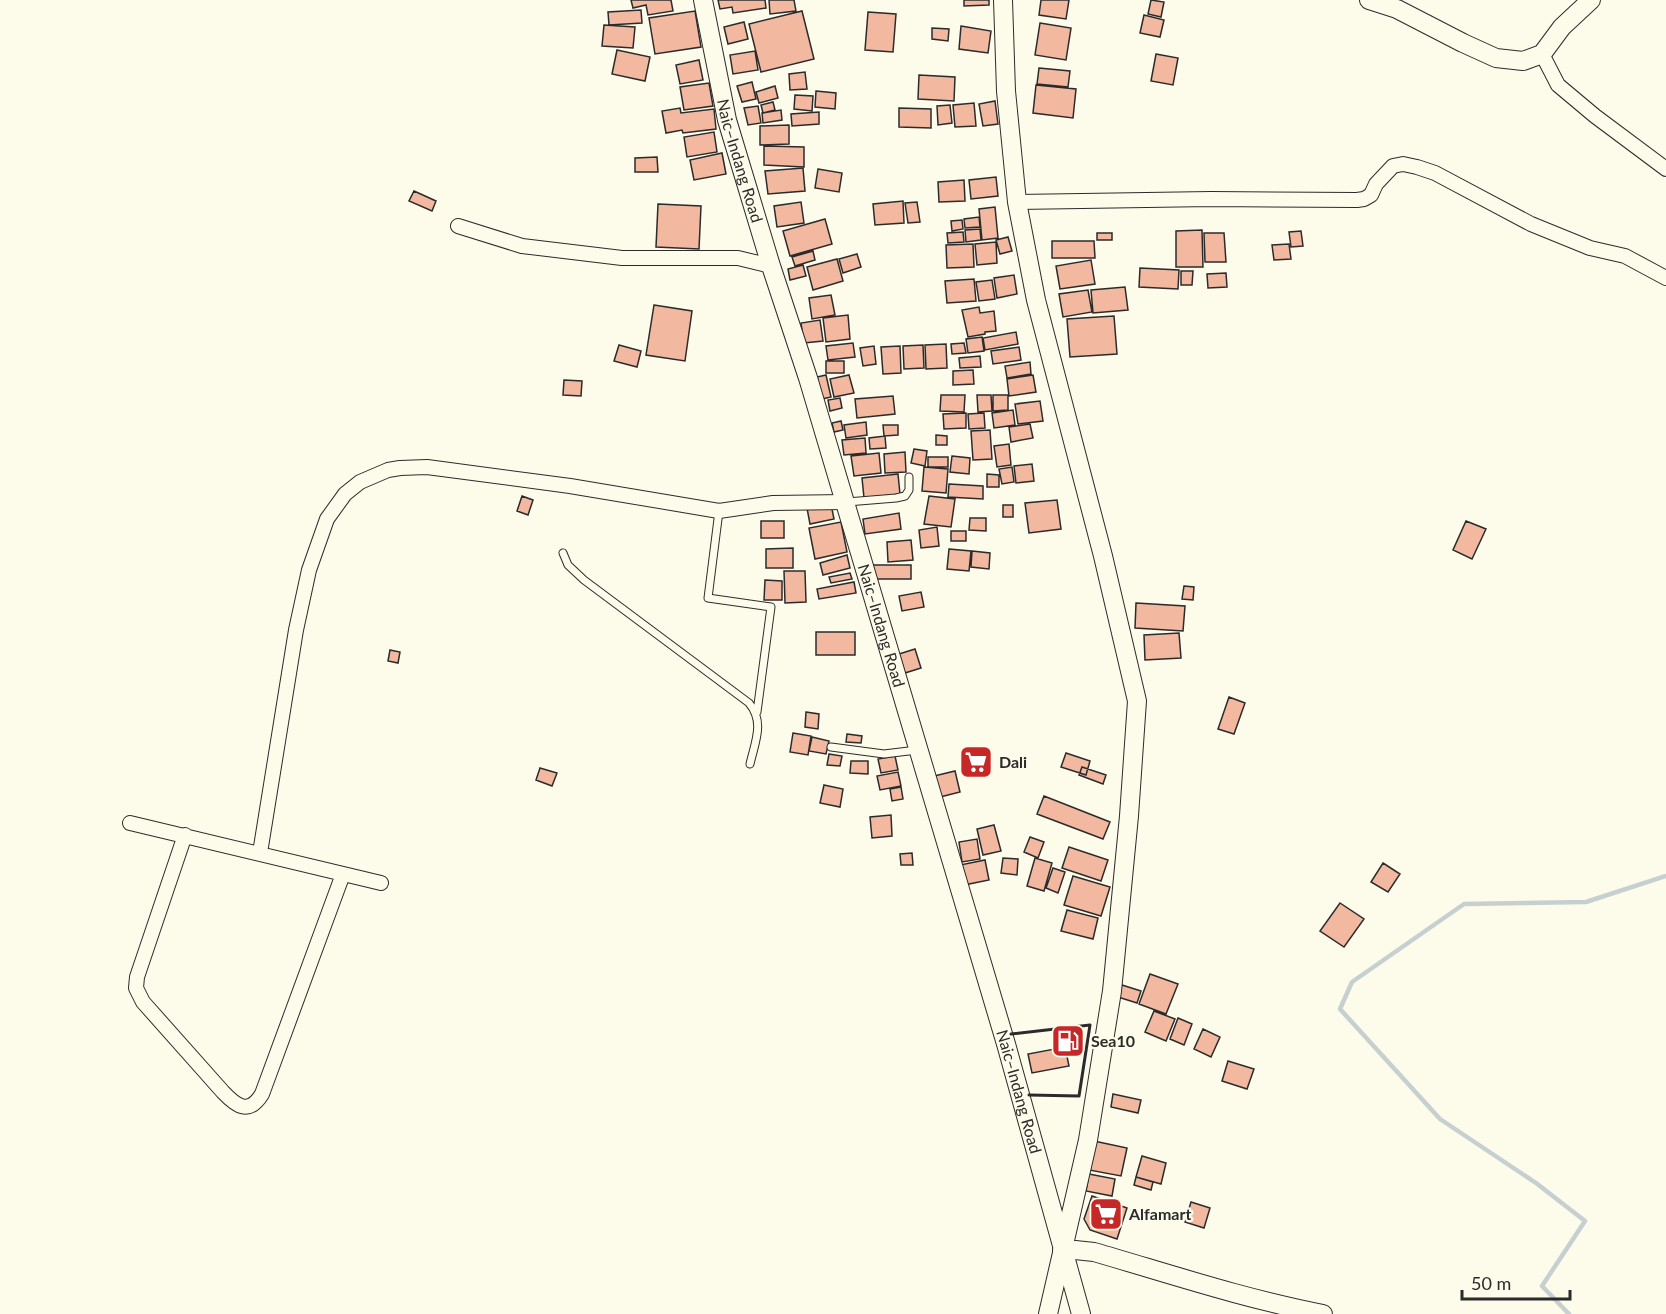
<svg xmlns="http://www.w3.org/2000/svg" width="1666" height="1314" font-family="Lato,sans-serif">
<rect width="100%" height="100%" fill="#fdfbea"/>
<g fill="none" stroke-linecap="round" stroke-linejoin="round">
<path stroke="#c7d0d0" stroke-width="4.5" d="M1569,1314l-27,-28 43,-65 -49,-38 -96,-64 -100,-110 12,-27 112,-78 122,-2 80,-26"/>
</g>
<path fill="#f2b8a0" stroke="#2b2b2b" stroke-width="1.5" d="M631,0h40l2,11 -25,4 -2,-10 -13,3z
M718,0h47l1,8 -33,5 -1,-6 -12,2z
M769,0h25l2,11 -26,3z
M964,0h25v5l-25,1z
M1041,0h28l-3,19 -27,-4z
M1151,0l13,2 -3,15 -13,-3z
M641,10l1,13 -33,2 -1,-13z
M695,11l6,36 -46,7 -6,-36z
M802,11l12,48 -53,13 -12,-48z
M868,12l28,2 -3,38 -28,-2z
M1144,15l20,5 -4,17 -20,-4z
M744,22l4,17 -20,5 -4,-17z
M1040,23l31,5 -5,32 -31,-5z
M604,25l31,2 -2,21 -31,-2z
M961,26l30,5 -3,22 -29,-4z
M932,28l17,1 -1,12 -16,-2z
M617,50l33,7 -5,24 -33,-7z
M755,51l3,19 -25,4 -3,-19z
M1156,54l22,4 -5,27 -22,-4z
M699,60l4,20 -23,4 -4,-19z
M1039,68l31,3 -2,16 -31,-3z
M805,72l2,17 -17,1 -1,-16z
M919,75l36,2 -1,24 -36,-2z
M752,82l4,17 -14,3 -5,-16z
M709,83l4,23 -29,4 -4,-23z
M1036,85l40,4 -3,29 -40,-5z
M775,86l3,12 -19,5 -3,-11z
M816,91l20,2 -1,16 -20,-2z
M795,95l18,1 -1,15 -18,-2z
M995,101l3,23 -15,2 -4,-22z
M773,102l2,8 -12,3 -2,-8z
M974,103l2,23 -21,1 -2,-22z
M950,105l2,18 -14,2 -1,-19z
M758,106l3,17 -13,2 -4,-17z
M680,108l1,5 33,-4 2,20 -33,4 -1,-3 -16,3 -4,-22z
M899,108l32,1v19l-32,-1z
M781,110l1,10 -19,3 -1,-10z
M819,112v12l-27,2 -1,-12z
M789,125v19l-29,1v-19z
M714,132l3,20 -30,5 -3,-20z
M764,146l40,1v20l-40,-2z
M722,153l4,21 -32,6 -4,-20z
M657,157l1,15h-23v-14z
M803,168l2,23 -37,3 -3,-23z
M818,169l24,4 -3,19 -24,-4z
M996,177l2,19 -27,3 -2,-19z
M964,180l1,21 -26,1 -1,-20z
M414,191l22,10 -4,10 -23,-10z
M903,201l1,22 -29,2 -2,-21z
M801,202l3,21 -27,4 -3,-21z
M917,202l3,20 -12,1 -3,-20z
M658,204l43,2 -2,43 -43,-2z
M995,207l3,31 -16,2 -3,-31z
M979,217l1,10 -15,1 -1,-9z
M825,219l7,25 -42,12 -7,-25z
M962,220l1,9 -11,2 -1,-10z
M980,229l1,11 -15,2 -1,-12z
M1202,230l1,37h-27v-36z
M1301,231l2,15 -12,1 -2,-15z
M963,232l1,10 -16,1 -1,-10z
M1097,233h15v7h-15z
M1204,233h20l2,29h-21z
M1008,237l4,14 -12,3 -4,-14z
M1052,241h42l1,17h-43z
M996,242l1,21 -20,2 -2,-21z
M973,244l1,23 -27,1 -1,-23z
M1289,244l2,15 -17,1 -2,-15z
M813,251l2,9 -20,6 -3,-9z
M857,254l4,13 -18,6 -4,-14z
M837,259l6,22 -30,9 -6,-23z
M1091,260l4,24 -35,5 -4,-23z
M803,265l3,11 -16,4 -2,-11z
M1140,268l39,2 -1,19 -39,-2z
M1181,271h12l-1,14h-11z
M1226,273l1,14 -19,1 -1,-14z
M1014,275l3,19 -20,4 -3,-20z
M974,279l2,22 -29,2 -2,-22z
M992,280l3,19 -16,2 -3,-19z
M1125,287l3,23 -35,3 -2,-23z
M1088,290l4,22 -29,5 -4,-23z
M831,295l4,20 -23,4 -3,-21z
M654,305l38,6 -7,50 -39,-6z
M979,307l1,6 14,-2 2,20 -11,1v2l-17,3 -6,-27z
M848,315l2,24 -24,3 -3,-24z
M1114,316l3,38 -47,3 -3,-38z
M820,320l3,21 -19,2 -3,-20z
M1016,332l2,12 -33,6 -2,-12z
M982,337l2,14 -16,2 -2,-14z
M853,343l2,14 -27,3 -2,-14z
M964,343l2,10 -14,1 -1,-10z
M946,344l1,24 -21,1 -1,-24z
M619,345l22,6 -4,16 -23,-6z
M923,345l1,23 -20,1 -1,-23z
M874,346l2,18 -13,2 -3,-18z
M900,346l1,27 -18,1 -2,-27z
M1019,347l2,13 -28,4 -2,-13z
M980,356l1,11 -21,1 -1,-10z
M826,361h18v12h-18z
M1030,362l1,12 -24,4 -2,-12z
M973,370l1,14 -21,1v-14z
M826,375l5,22 -9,2 -5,-22z
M849,375l5,18 -20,4 -4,-18z
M1033,375l3,17 -27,4 -2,-17z
M564,380l18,1 -1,15 -18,-1z
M941,395h24l-1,17 -24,-1z
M977,395h14l1,16 -14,1z
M993,395h15v15l-15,1z
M893,396l2,18 -38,4 -2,-19z
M840,398l2,10 -12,3 -2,-11z
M1040,401l3,20 -25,3 -3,-20z
M1013,410l2,15 -21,3 -2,-15z
M966,413v15l-22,1 -1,-15z
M984,413l1,15 -16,1 -1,-15z
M841,421l2,9 -9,2 -2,-9z
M866,422l1,13 -21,3 -2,-13z
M1030,424l3,14 -22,4 -2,-15z
M883,425h15v10l-14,1z
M990,430l2,29 -19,1 -2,-29z
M936,435l11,1v9h-11z
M885,436l1,12 -16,1 -1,-11z
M865,438l1,15 -22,2 -2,-15z
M1009,444l2,21 -14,2 -3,-21z
M914,449l13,2 -2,15 -14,-3z
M905,452l1,20 -21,1 -1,-19z
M879,453l2,20 -27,3 -3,-20z
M952,456l18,2 -1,16 -19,-2z
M928,457h20v10h-20z
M1032,464l2,17 -18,2 -2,-17z
M924,467l24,2 -2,24 -24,-2z
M1012,467l2,15 -12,2 -3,-15z
M898,474l2,20 -36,4 -2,-20z
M987,474l12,1v12h-12z
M949,484l34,2v13l-35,-2z
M522,496l11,4 -5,15 -11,-4z
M929,496l26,3 -4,28 -27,-3z
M830,499l4,20 -24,5 -4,-21z
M1057,500l4,29 -32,4 -4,-30z
M1003,505h10v12h-10z
M899,513l2,16 -36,5 -2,-15z
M970,518h16v13l-17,-1z
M761,521h23v17h-23z
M1466,521l20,8 -14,30 -19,-9z
M841,522l6,30 -32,7 -6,-31z
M937,527l2,19 -18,2 -2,-18z
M951,531h15v10h-15z
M911,540l2,20 -25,2 -1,-20z
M793,548v20h-27v-19z
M949,549l22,2 -2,20 -22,-2z
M972,551l18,2 -1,16 -18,-2z
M847,555l3,13 -27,7 -3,-12z
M873,565h38v14h-37z
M784,571h21l1,31 -21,1z
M850,573l2,6 -21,4 -2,-6z
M765,580l17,1v19h-18z
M854,582l2,11 -37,6 -2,-10z
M1184,586l10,1 -1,13 -11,-1z
M921,592l3,15 -22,4 -3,-15z
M1136,603l49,3 -2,25 -48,-3z
M816,632h39v23h-39z
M1179,633l2,25 -36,2 -1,-25z
M915,649l6,19 -16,5 -6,-19z
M390,650l10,2 -2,11 -10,-2z
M1229,697l16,6 -11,31 -16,-5z
M806,712l13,2 -1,15 -13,-2z
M793,733l18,3 -3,19 -18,-3z
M847,734l15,2 -1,7 -15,-1z
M812,737l17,4 -3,13 -17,-3z
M1066,753l24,8 -4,14 -25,-8z
M829,754l13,2 -2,10 -13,-1z
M895,756l3,14 -17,3 -3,-14z
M851,761h17v13l-18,-1z
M1082,767l24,8 -3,9 -24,-9z
M540,768l17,5 -5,13 -16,-6z
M955,771l5,21 -24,6 -6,-21z
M898,772l3,14 -21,4 -3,-14z
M824,785l19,4 -3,18 -20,-4z
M901,787l2,12 -11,2 -2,-12z
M1044,796l66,26 -7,17 -66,-25z
M891,815l1,21 -20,2 -2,-21z
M994,825l7,26 -18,4 -6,-26z
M1030,837l14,5 -6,16 -14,-6z
M977,839l3,20 -18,3 -3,-20z
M1069,847l39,13 -7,21 -39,-13z
M912,853l1,12h-12l-1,-11z
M1003,858l15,1 -1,16 -16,-2z
M1035,858l17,5 -8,28 -17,-5z
M985,860l4,20 -25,5 -4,-20z
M1383,863l17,11 -12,18 -17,-10z
M1053,868l12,4 -7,21 -12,-5z
M1073,876l37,11 -9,29 -37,-11z
M1340,903l24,16 -20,28 -24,-16z
M1067,910l31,8 -5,21 -32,-8z
M1150,974l28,10 -12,30 -27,-10z
M1122,985l19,6 -4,12 -19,-6z
M1154,1011l21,8 -9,22 -21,-9z
M1178,1018l14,6 -8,21 -14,-6z
M1203,1029l17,8 -9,20 -17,-8z
M1065,1047l4,19 -37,7 -4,-19z
M1228,1061l26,8 -7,20 -25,-8z
M1113,1094l28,6 -3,13 -27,-6z
M1094,1141l33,7 -6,28 -32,-6z
M1142,1156l24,7 -5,21 -25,-7z
M1089,1174l26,5 -3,17 -26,-5z
M1136,1177l17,5 -2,8 -17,-5z
M1092,1196l35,12 -10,31 -27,-9 -6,-11z
M1191,1202l19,6 -6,20 -19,-6z"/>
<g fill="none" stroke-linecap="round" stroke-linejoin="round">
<defs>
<path id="lane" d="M847,502l49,-4 9,-2 4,-6v-13
M719,511l-11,87 63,9 -14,105
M563,553l5,12 16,15 165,123c16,19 6,39 1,61
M831,747l53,7 33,-4"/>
<path id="street" d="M1542,54l16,31 37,31 71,53
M1017,202l194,-3 146,1 7,-1 7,-4 5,-11 17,-18 10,-2 14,3 18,6 96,51 59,24 35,8 41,22
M458,226l64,20 100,12h116l33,8
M130,823l251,60
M185,835l-48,142 -1,11 7,14 80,90c14,15 26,23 39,2l81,-220
M260,853l36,-223 13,-60 18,-51 18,-25 15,-12 28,-12 12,-2 27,-1 143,19 149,25 54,-8 72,-1"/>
<g id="secondary">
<path id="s1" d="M703,0l24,120 44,146 37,112 198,666 75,270"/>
<path d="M1003,0l3,91 11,111 19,98 67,256 34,145 -8,115 -17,175 -24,149 -40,174"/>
<path d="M1369,0l28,9 66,34 33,15 27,3 19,-7 20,-27 29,-27"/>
<path d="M1062,1251l13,-1 19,2c76,22 151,47 229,62"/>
</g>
</defs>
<use href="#lane" stroke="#2b2b2b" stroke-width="9"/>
<use href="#street" stroke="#2b2b2b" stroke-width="16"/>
<use href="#secondary" stroke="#2b2b2b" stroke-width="20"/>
<use href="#lane" stroke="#fdfbea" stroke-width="7"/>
<use href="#street" stroke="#fdfbea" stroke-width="14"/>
<use href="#secondary" stroke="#fdfbea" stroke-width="18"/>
<path stroke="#2b2b2b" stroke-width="3" d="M1011,1034l79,-9 -11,71 -50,-1"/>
</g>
<defs>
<symbol id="supermarket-square" viewBox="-11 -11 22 22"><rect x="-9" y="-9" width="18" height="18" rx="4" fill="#c62828" stroke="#fdfbea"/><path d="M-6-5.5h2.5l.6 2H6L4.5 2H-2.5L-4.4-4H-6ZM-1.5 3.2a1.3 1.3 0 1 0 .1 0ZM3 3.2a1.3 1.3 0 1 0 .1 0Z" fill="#fff"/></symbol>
<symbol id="fuel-square" viewBox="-11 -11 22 22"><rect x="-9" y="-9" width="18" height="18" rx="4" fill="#c62828" stroke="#fdfbea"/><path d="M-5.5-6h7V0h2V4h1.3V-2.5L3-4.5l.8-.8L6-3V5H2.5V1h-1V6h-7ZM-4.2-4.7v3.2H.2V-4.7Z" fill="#fff"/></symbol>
</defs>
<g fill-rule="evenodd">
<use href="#supermarket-square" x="957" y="743" width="38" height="38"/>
<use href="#fuel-square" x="1049" y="1022" width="38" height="38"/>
<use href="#supermarket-square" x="1087" y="1195" width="38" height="38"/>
</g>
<g text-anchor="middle" stroke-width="4.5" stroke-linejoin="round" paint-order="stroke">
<g font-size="16" fill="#2b2b2b" stroke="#fdfbea">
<text dy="6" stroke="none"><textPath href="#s1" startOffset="165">Naic–Indang Road</textPath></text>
<text dy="6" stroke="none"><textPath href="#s1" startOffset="651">Naic–Indang Road</textPath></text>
<text dy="6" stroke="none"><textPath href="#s1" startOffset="1137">Naic–Indang Road</textPath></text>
</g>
<g font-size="16" font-weight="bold" fill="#2b2b2b" stroke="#fdfbea" text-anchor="start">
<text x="999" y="768">Dali</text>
<text x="1091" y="1047">Sea10</text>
<text x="1129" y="1220">Alfamart</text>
</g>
</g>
<path d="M1462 1290v9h108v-9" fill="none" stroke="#2b2b2b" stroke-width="3"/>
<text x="1471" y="1290" font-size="18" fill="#2b2b2b" stroke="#fdfbea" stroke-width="4.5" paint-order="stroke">50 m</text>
</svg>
